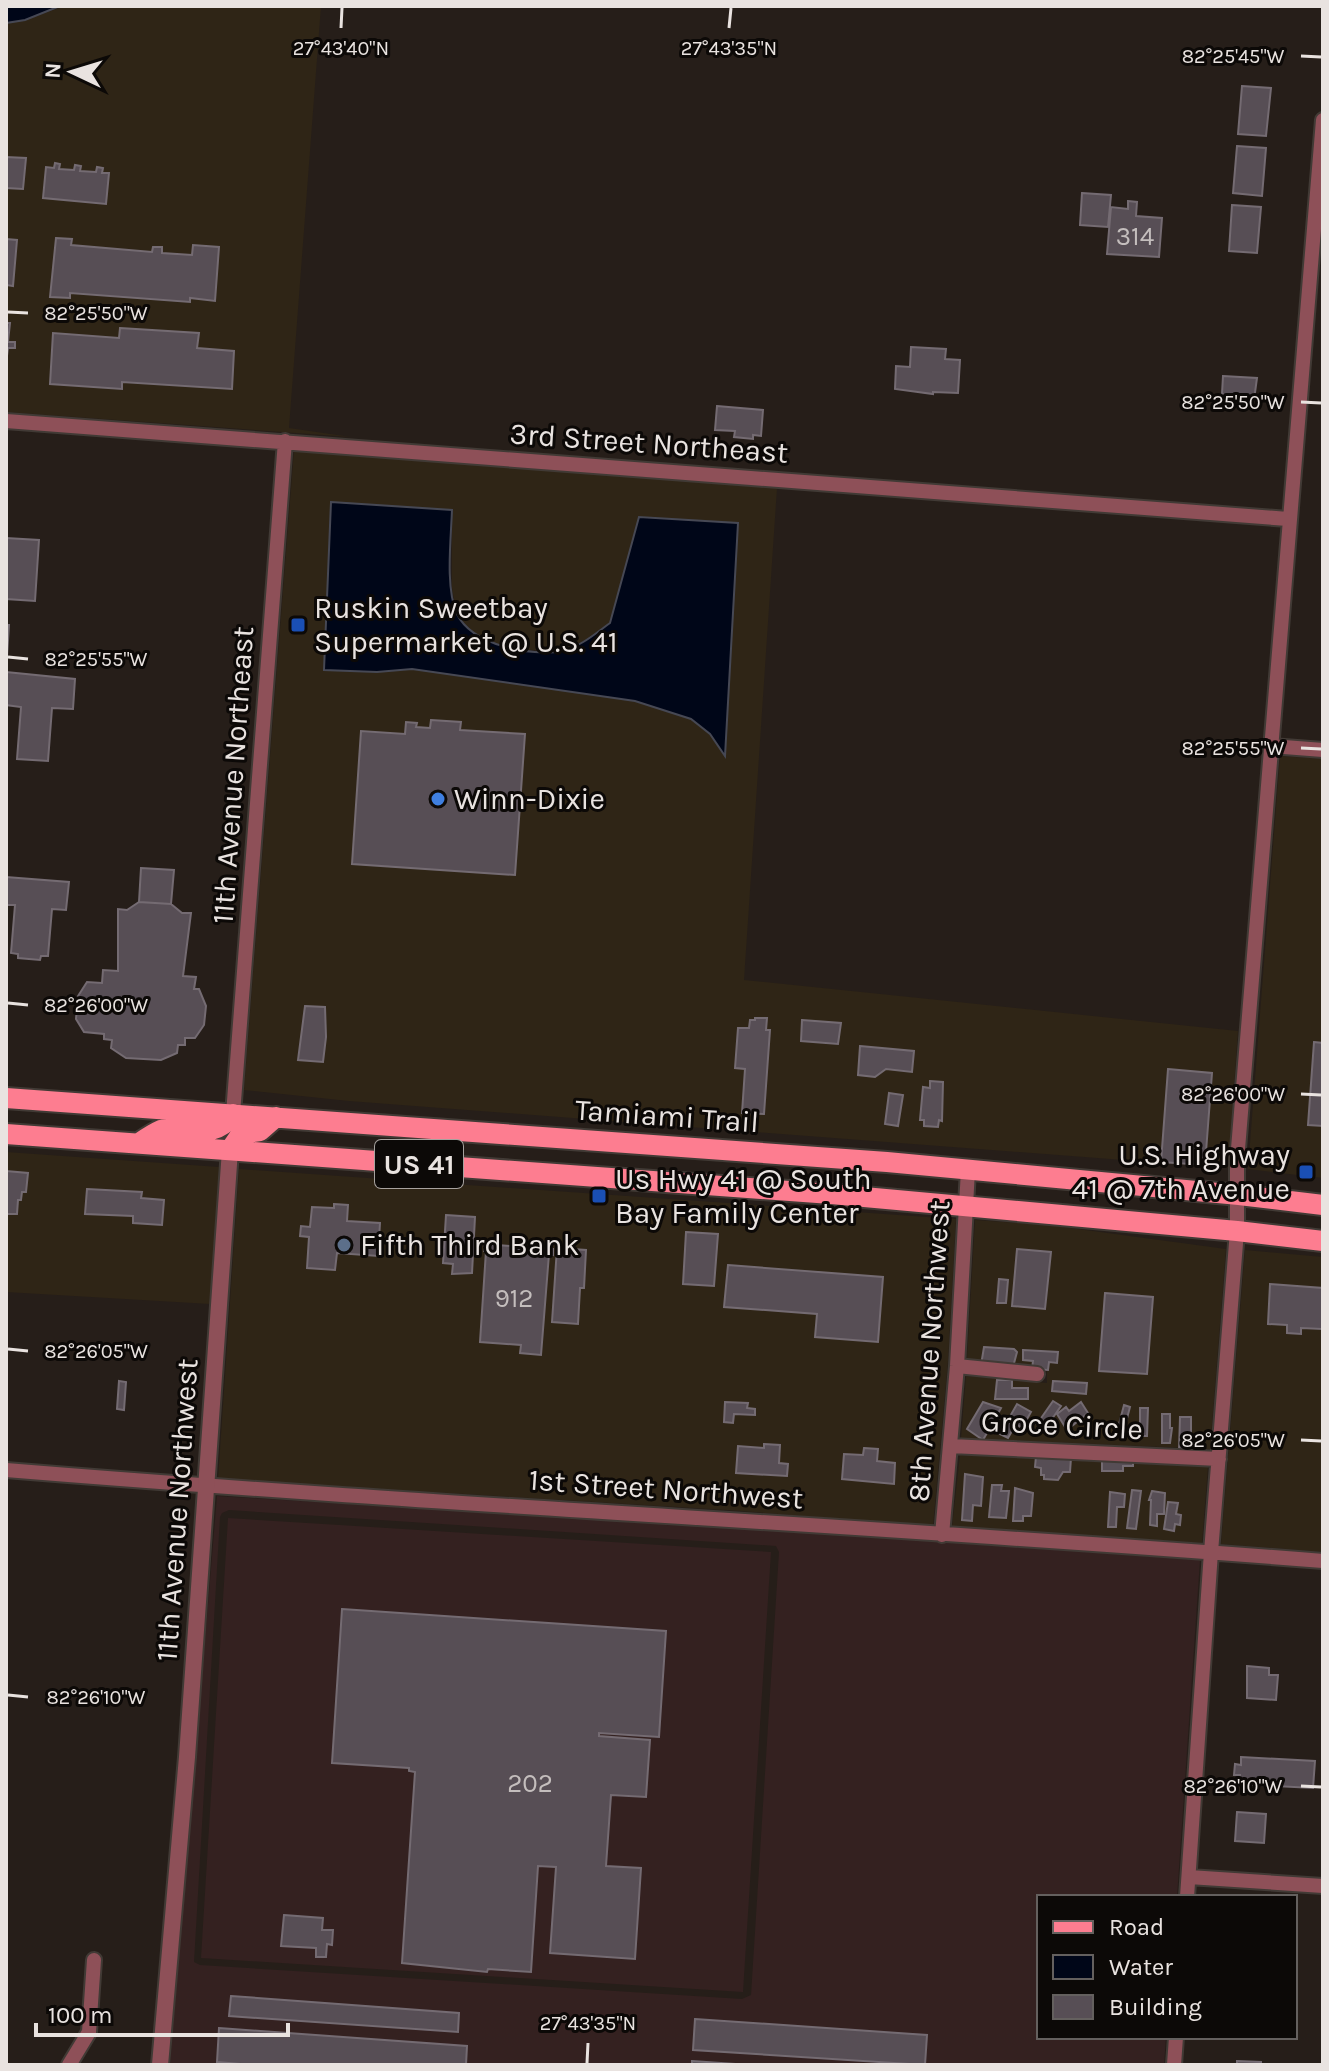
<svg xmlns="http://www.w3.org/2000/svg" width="1329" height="2071" font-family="Karla,sans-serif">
<rect width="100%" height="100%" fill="#261e19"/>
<path fill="#2f2516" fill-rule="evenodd" d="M65,6h256l-32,422 62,9 -345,-25v-389l19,-3z
M294,450l483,38 -33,492 494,51 -10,137 -879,-67 -105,-11zM452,510v78l5,26 16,22 24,9 35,5 30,1 20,-9 28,-19 9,-30 105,137v24l-14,-20 -19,-15 -56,-18 -223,-32 -35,3 -53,-2z
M1280,756l43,3v419l-75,-9z
M6,1152l213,15 -9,137 -204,-12z
M239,1169l717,50 -8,142 -15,165 -206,-16 -509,-31z
M975,1220l73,5 178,24 -16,200 -249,-11 5,-62 81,7v-17l-80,-7z
M1245,1250l78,7v295l-102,-8z
M960,1455l248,12 -6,76 -250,-16z"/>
<path fill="#342120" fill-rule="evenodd" d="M217,1496l509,31 474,33 -23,337h-138v140h127l-2,28h-994zM229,1510l547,36 3,6 -28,443 -9,4 -542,-34 -6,-3 26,-445 2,-4z
M228,1518l543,34 -28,440 -542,-34z"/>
<path fill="#000618" stroke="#464854" stroke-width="2" d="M6,6h54l-35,14 -19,3z
M331,502l121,8c-1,29 -7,78 5,104 15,31 74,43 105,37 18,-4 34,-18 48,-28l29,-106 99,6 -13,233 -15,-22 -19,-15 -56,-18 -223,-32 -35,3 -53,-2z"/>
<path fill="#574e55" stroke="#746b72" stroke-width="2" d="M1242,86l29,2 -5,48 -28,-2z
M1237,146l29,2 -4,48 -29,-3z
M6,157l20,1 -3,31 -17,-1z
M55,163l5,1 -1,5 15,1 1,-5 6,1 -1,5 16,1 1,-5 6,1 -1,5h7l-3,31 -63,-6 3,-31 8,1z
M1082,193l29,2 -3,32 -28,-2z
M1128,201l9,1 -1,14 26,2 -3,39 -52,-3 4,-47 17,2z
M1232,205l29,2 -4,46 -28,-2z
M56,238l16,1 -1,6 81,7 1,-5h9v6l30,2 1,-10 26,2 -4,54 -25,-3v4l-120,-9v5l-20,-1z
M6,239l11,1 -4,46 -7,-1z
M6,323h4l-2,19h7v6h-7l-1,8z
M120,328l79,5 -2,15 37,3 -2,38 -110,-7v7l-72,-5 3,-51 66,5z
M911,347l35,2 -1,10 15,1 -2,33 -25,-1v2l-38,-5 1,-23 14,1z
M1223,376l34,2 -3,22 -32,-6z
M717,406l46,4 -2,26 -8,-1v4l-19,-2 1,-6 -20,-1z
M6,538l33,2 -4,61 -29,-2z
M6,625h3l-2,31h-1z
M6,672l69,7 -2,30 -21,-1 -4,53 -31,-2 4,-52 -15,-2z
M431,720l30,2 -1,8 65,4 -10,141 -163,-11 9,-133 44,3 1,-12 11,1 -1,4 14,1z
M141,868l33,2 -3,34 -32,-2z
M6,877l63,5 -3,28 -14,-1 -4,47h-7l-1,4 -22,-2v-4l-7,-1 4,-48h-9z
M139,902l32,2 11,9h9l-8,63 13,1 -2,12h5l7,17 -2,19 -9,13h-10v7h-7l-1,8 -16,7 -35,-2 -15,-10 1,-8 -8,-1v-5l-20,-2 -8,-13 2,-23 9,-14 15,1 1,-13 15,1v-62l9,1z
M305,1006l20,1 1,30 -3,25 -25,-2z
M755,1018h12l-1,12h4l-6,84 -22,-1 3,-44 -10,-1 3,-40h11l1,-8h5z
M802,1020l39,3 -3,21 -37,-3z
M1314,1042l9,1v83l-15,-1z
M860,1046l54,5 -2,21 -26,-3 -11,8 -17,-2z
M1168,1069l44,4 -7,92 -44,-3z
M930,1081l13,1 -1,39 -3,-1 -1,7 -14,-1v-6h-4l3,-33 7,1z
M889,1093l14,2 -5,31 -13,-2z
M6,1171l22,2 -2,19h-4l-1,8h-3l-1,14h-11z
M87,1189l55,3 -1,6 23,2 -2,25 -29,-2v-7l-48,-2z
M334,1204l14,1 -1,16 33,2 -2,33 -41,-3 -2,17 -28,-2 2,-31 -9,-1 1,-10 9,1 2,-20 22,1z
M446,1215l29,2 -3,56 -20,1 1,-10 -10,-1z
M686,1232l32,2 -4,52 -31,-2z
M484,1244l69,5v6l-4,-1 -8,101 -21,-2 1,-8 -41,-3 6,-91h-2z
M557,1248l29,2 -2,38h-4l-2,36 -26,-2z
M1017,1249l34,3 -6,57 -33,-3z
M728,1265l155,12 -5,65 -63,-5 2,-23 -93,-7z
M999,1279l9,1 -2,23h-9z
M1270,1284l53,4 -1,41 -21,-1v6l-14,-1v-8l-19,-1z
M1105,1293l48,4 -6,77 -48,-3z
M984,1347l30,2 3,3 -4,15 -32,-2z
M1023,1350l35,2 -1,11 -8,-1 -1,8 -16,-1 1,-8 -10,-1z
M997,1380h15v8h16v11h-33z
M119,1381l7,1 -2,28 -7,-1z
M1053,1381l34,2 -1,11 -34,-3z
M1053,1401l8,5 -16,23 -8,-5z
M725,1402l23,1 -1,5 8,1v6l-21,-1 -1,9 -9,-1z
M983,1402l18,6 -18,32 -16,-11z
M1081,1402l7,11 -21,17 -10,-16 9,-7 3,4z
M1017,1404l14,8 -9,16 -6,-4 -8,14 -8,-4z
M1124,1405l6,2 -6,23 -6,-2z
M1140,1408h8l-1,28h-7z
M1162,1414h8v14h2l-2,15h-8z
M1180,1417h11v35l-12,-1z
M764,1444l16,1 -1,18 9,1 -1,12 -51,-3 2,-27 26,2z
M864,1448l14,1 -1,12 18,2 -1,21 -52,-5 2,-25 19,1z
M1036,1456l35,2 -1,14h-7l-5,8 -14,-1v-4h-3v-7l-6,-1z
M1102,1456h31v10h-10v5h-21z
M965,1474l18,3 -2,29 -8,-1 -1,16 -10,-1z
M992,1485h10l-1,6h8l-3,27 -17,-1z
M1015,1488l18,5 -2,23h-8v5h-10z
M1132,1490l9,1 -5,38 -9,-1z
M1152,1491l13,2 -1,21h-7v12l-7,-1 1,-25h-2z
M1110,1492l15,2 -1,13h-7l-1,20h-8z
M1168,1502l10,1 -2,11 5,1 -1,10 -5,-1 -1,7 -10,-2z
M342,1609l324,22 -7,106 -60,-4v3l51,4 -4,57 -35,-2 -5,71 35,2 -6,91 -85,-6 6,-86 -18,-1 -7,106 -43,-3 -1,3 -85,-9 13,-191 -6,-1v-3l-77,-5z
M1247,1666l22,2v7h9l-2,25 -29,-2z
M1241,1757l74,4 -2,27 -73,-4v-9h-6l1,-11 6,1z
M1237,1812l29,2 -2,29 -29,-2z
M284,1915l39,3 -1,12h11l-1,15 -5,-1 -1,13h-10v-9l-35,-2z
M231,1996l228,17 -1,19 -229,-16z
M695,2019l232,16 -2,30 -232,-15z
M219,2028l248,18 -1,19h-214l-35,-3z
M692,2061l58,4h-58z
M1237,2061l24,1v3h-24z"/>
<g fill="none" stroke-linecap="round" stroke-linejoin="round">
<defs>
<path id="minor" d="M6,421l1282,98
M1271,746l52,4
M233,1114l52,-673
M957,1366l80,8
M951,1446l268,13
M6,1470c439,36 878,56 1317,91
M942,1535l15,-169 11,-196
M1189,1877l134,9
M1187,1897l24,-345 26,-321v-70l86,-1041
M69,2065l20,-33 5,-72
M1174,2065l2,-28"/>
<path id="tertiary" d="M160,2065l27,-308 43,-607"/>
<path id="primary" d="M6,1098l881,64 352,33 84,10
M6,1134l825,60 406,37 86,10
M139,1143c6,-4 15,-10 22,-13 25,-7 52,14 72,-16
M230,1150l11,-16 19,-3 16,-14"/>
</defs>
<use href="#minor" stroke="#413a35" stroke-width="18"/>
<use href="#tertiary" stroke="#413a35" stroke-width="20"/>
<use href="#primary" stroke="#413a35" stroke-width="24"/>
<use href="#minor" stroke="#8e5058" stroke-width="14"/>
<use href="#tertiary" stroke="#8e5058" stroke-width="16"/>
<use href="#primary" stroke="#fd7d90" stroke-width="20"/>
</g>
<path fill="none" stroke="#e9e3e0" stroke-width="3" d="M341,28l1,-20M729,28l2,-20M1301,56l20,1M8,312l20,1M1301,402l20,1M8,657l20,2M1301,748l20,1M8,1003l20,2M1301,1094l20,1M8,1349l20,2M1301,1440l20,1M8,1695l20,2M1301,1786l20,1M587,2063l1,-20"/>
<g fill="#1a4fb4" stroke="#0c0907" stroke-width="3">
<rect x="290" y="617" width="16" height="16" rx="4"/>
<rect x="1298" y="1164" width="16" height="16" rx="4"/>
<rect x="591" y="1188" width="16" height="16" rx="4"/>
</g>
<circle fill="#3f7fe0" stroke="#0c0907" stroke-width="3" cx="438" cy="799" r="8"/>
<circle fill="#5c6f8a" stroke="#0c0907" stroke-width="3" cx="344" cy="1245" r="8"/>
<g text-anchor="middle" stroke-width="6" stroke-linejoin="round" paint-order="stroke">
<g font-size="26" fill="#c4bebd">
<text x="1135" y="245">314</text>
<text x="514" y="1307">912</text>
<text x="530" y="1792">202</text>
</g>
<rect fill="#0c0907" stroke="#a7a29f" stroke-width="2" x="375" y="1140" width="88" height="48" rx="6"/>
<g font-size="28" font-weight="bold" fill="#e9e3e0">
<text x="419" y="1174">US 41</text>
</g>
<g font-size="30" fill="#e9e3e0" stroke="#0c0907">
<text transform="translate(649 443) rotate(4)" y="10">3rd Street Northeast</text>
<text transform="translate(233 775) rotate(-86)" y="10">11th Avenue Northeast</text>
<text transform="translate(667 1116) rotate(4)" y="10">Tamiami Trail</text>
<text transform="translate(929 1351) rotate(-86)" y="10">8th Avenue Northwest</text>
<text transform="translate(1062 1425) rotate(3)" y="10">Groce Circle</text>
<text transform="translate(666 1489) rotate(4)" y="10">1st Street Northwest</text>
<text transform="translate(177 1510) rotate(-86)" y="10">11th Avenue Northwest</text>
</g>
<g font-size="30" fill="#e9e3e0" stroke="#0c0907" text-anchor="start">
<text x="314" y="618">Ruskin Sweetbay<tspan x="314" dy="34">Supermarket @ U.S. 41</tspan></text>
<text x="454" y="809">Winn-Dixie</text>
<text x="1290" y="1165" text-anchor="end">U.S. Highway<tspan x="1290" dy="34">41 @ 7th Avenue</tspan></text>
<text x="615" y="1189">Us Hwy 41 @ South<tspan x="615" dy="34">Bay Family Center</tspan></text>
<text x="360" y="1255">Fifth Third Bank</text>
</g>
</g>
<g font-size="20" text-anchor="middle" fill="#e9e3e0" stroke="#0c0907" stroke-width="6" stroke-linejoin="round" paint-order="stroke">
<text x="341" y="55">27°43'40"N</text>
<text x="729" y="55">27°43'35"N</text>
<text x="1233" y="63">82°25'45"W</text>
<text x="96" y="320">82°25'50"W</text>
<text x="1233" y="409">82°25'50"W</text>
<text x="96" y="666">82°25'55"W</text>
<text x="1233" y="755">82°25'55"W</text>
<text x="96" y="1012">82°26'00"W</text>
<text x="1233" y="1101">82°26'00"W</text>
<text x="96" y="1358">82°26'05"W</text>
<text x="1233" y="1447">82°26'05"W</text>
<text x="96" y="1704">82°26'10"W</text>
<text x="1233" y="1793">82°26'10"W</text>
<text x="588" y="2030">27°43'35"N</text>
</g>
<rect width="1329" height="2071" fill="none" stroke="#e9e3e0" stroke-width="16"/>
<rect x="1037" y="1895" width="260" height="144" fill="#0c0907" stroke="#64605e" stroke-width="2"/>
<rect x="1053" y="1921" width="40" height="12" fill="#fd7d90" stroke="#64605e" stroke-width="2"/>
<text x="1109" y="1935" font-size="24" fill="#e9e3e0">Road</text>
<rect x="1053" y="1955" width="40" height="24" fill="#000618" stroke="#64605e" stroke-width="2"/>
<text x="1109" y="1975" font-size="24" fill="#e9e3e0">Water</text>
<rect x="1053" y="1995" width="40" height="24" fill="#574e55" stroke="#64605e" stroke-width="2"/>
<text x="1109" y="2015" font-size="24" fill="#e9e3e0">Building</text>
<g transform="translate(72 72) rotate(274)" stroke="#0c0907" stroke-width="6" paint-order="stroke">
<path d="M0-6L14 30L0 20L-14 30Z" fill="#e9e3e0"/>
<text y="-12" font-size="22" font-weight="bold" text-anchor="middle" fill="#e9e3e0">N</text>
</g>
<path d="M36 2023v12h252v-12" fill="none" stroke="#e9e3e0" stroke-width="4"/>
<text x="48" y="2023" font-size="24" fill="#e9e3e0" stroke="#0c0907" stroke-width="6" paint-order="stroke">100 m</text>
</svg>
